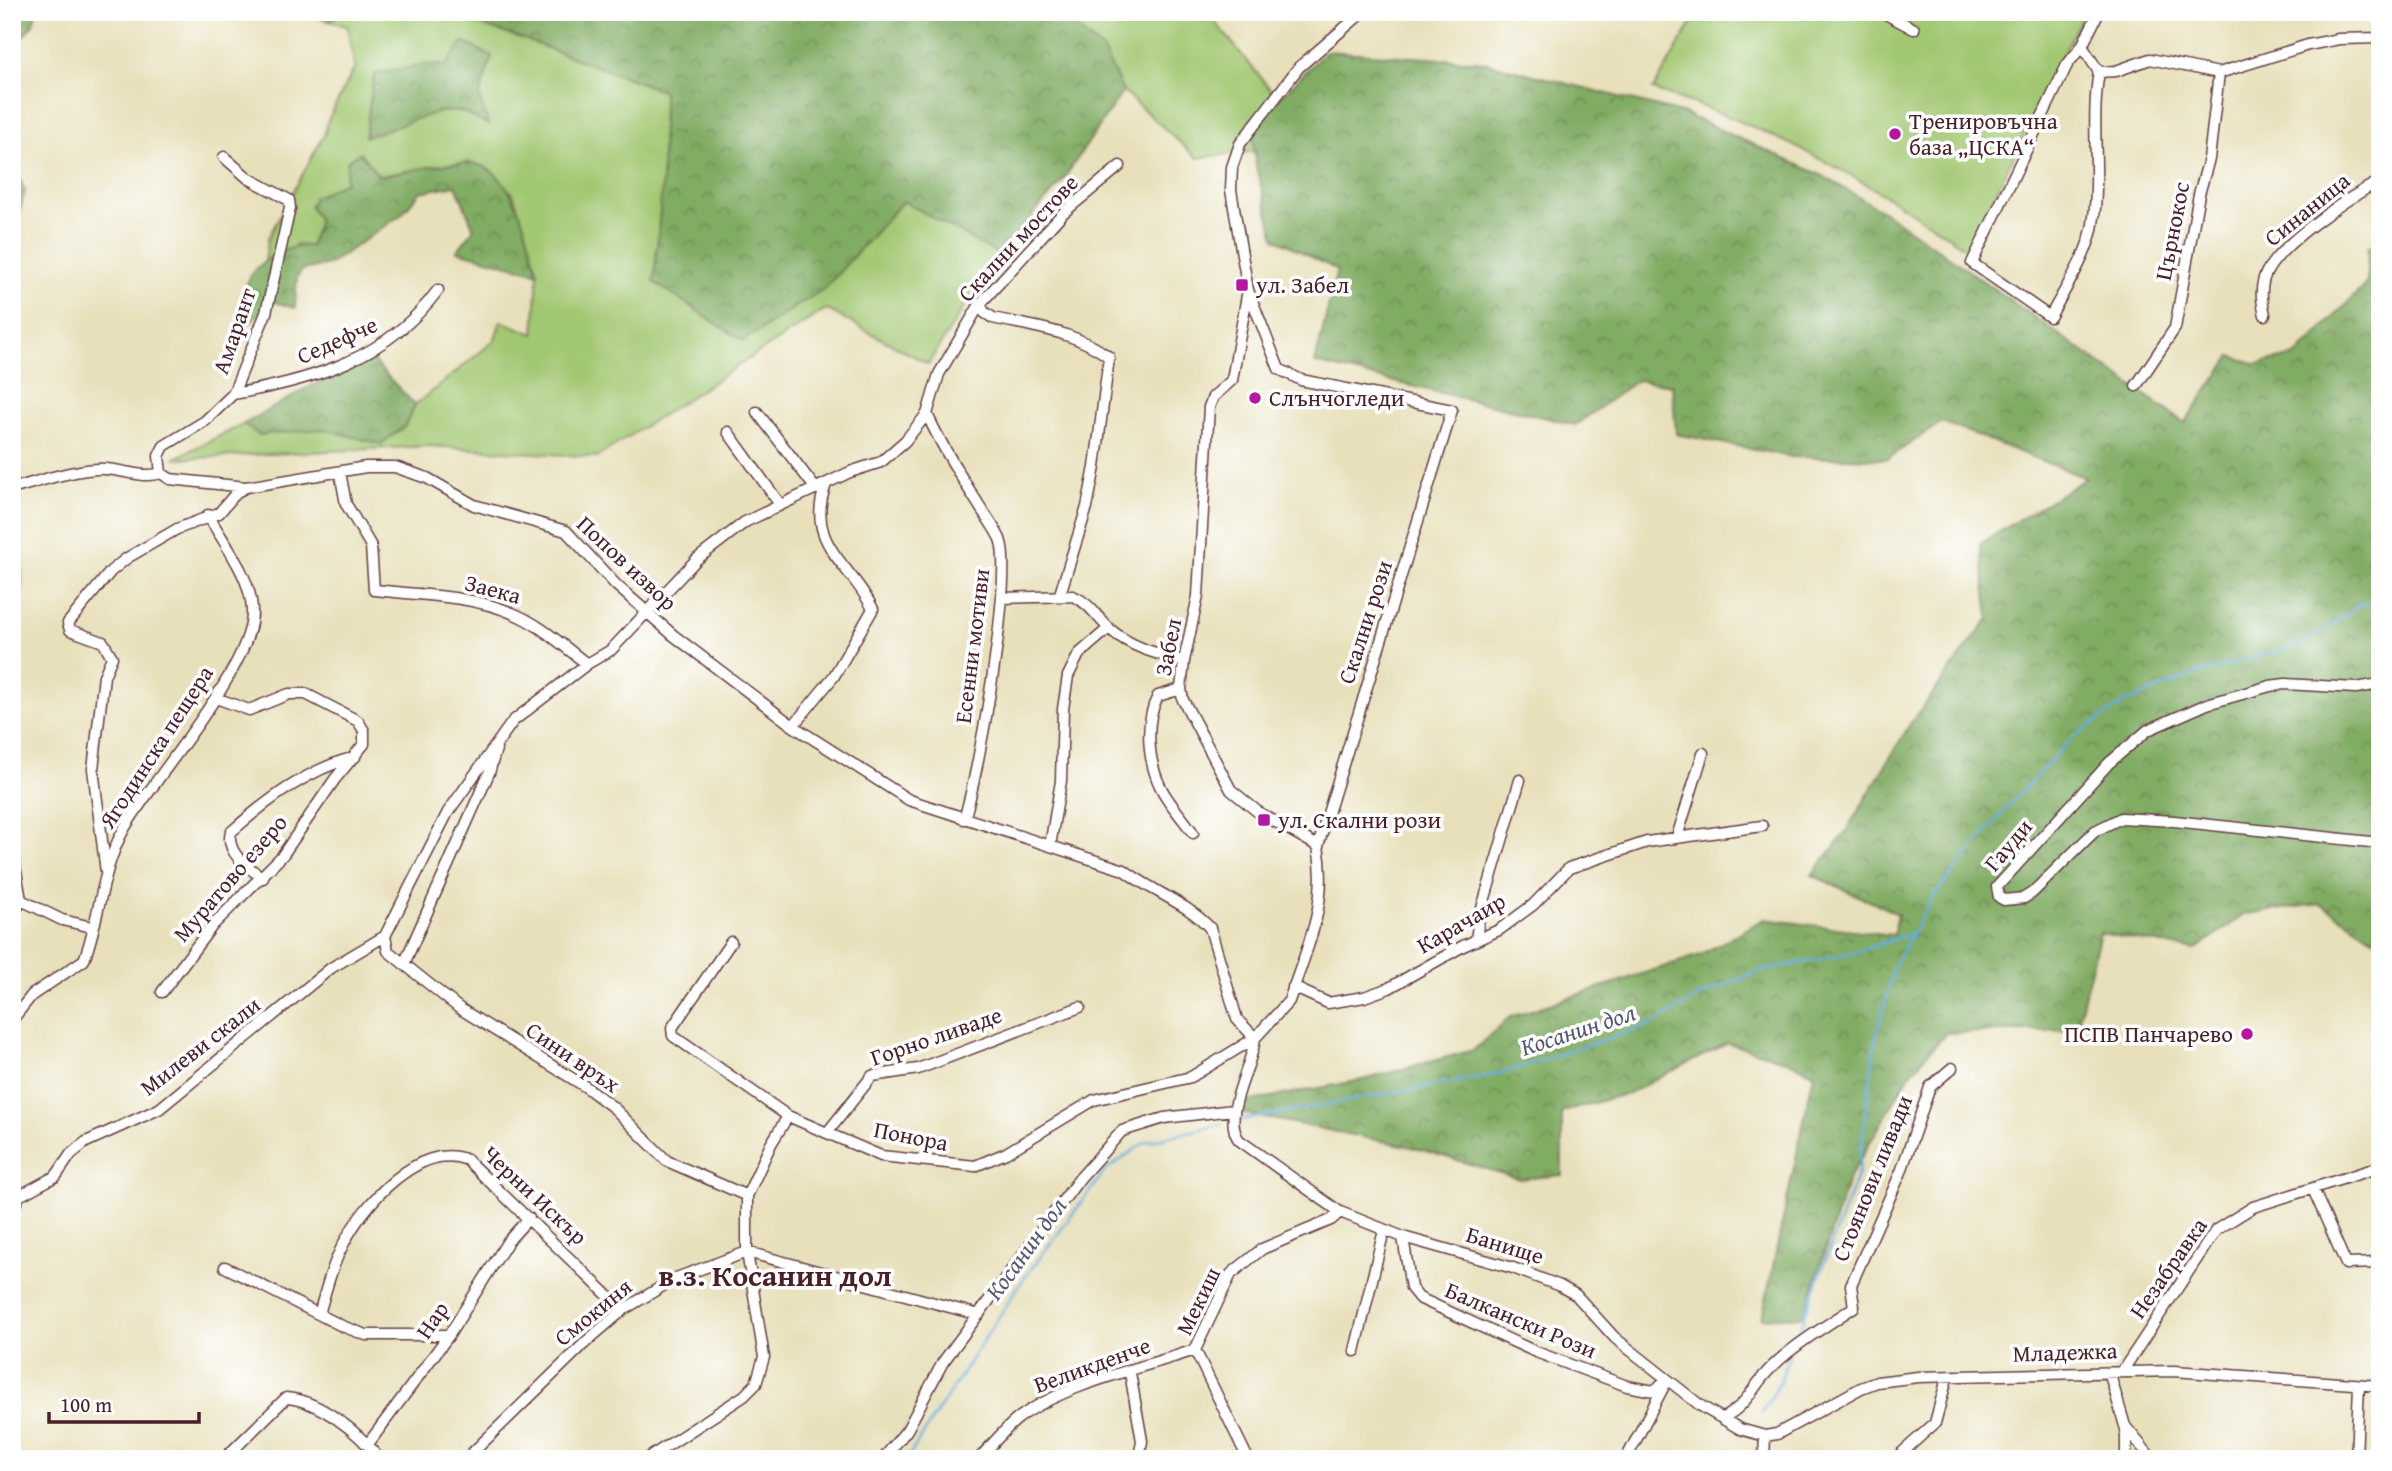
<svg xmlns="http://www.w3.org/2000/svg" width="2392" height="1471" font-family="'Gentium Book Plus',serif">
<defs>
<pattern id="forest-crowns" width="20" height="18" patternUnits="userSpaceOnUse" patternTransform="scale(1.75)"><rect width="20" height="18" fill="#81ac64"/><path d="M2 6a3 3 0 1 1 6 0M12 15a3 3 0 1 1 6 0" fill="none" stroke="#6c8b53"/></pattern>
</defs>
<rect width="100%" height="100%" fill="#fff"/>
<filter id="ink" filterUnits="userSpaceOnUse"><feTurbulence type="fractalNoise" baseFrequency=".0143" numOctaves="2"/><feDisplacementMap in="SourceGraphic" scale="14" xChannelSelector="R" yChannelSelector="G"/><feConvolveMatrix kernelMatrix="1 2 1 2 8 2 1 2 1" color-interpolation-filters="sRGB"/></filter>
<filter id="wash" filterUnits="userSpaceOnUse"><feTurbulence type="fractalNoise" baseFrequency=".00686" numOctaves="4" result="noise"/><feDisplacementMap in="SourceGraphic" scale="28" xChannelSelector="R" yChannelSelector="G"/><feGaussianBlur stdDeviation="1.57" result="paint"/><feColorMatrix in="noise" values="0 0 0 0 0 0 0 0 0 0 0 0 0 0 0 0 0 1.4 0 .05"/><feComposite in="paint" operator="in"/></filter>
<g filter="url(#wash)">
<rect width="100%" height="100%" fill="#e8e0bb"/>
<path fill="#a2c772" stroke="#76734e" stroke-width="2" d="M343,12h98l80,26 142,53 -1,95 163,102 78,-87 95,53 -70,110 -102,-55 -229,148 -167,-11 -257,13 71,-35 15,11 64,-6 58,15 24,-18 10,-21 79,-64 7,-20 33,13 4,-61 -25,-80 -45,-31 -89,14 -19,-23 -12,7 -3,22 -35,24 9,15 -9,25 -13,-1 -32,17 3,-24 57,-105 2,-11 28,-55 -8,-41 -18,-5z
M1046,12h161l68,83 -20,56 -58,7 -74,-67z
M1698,12h386l-116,238c-97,-69 -201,-125 -315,-160z
M22,564l-8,237 -2,5v-240z"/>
<path fill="url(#forest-crowns)" stroke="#666648" stroke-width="2" d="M12,12h24l-3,12 -21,26z
M300,12h43l-14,9z
M441,12h616l45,37 21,42 -62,92 -63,71 -95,-53 -78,87 -82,53 -89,-59 8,-97 1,-94 -142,-53z
M463,42l29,14 -13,41 10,28 -29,-14 -23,1 -72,25 9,-63 52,-10 19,2z
M1326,51l158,11 201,52 138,62 66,39 296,208 46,-67 26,8 39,-8 71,-73 1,-36 12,-2v698l-59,-39 -76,10 -50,36 -95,-17 -24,97 -130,3 -36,41 -62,106 -44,136 -42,2 52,-245 -29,-13 -57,-17 -99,50 -67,19v63l-42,4 -108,-32 -170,-34 3,-11 117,-22 112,-30 36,-33 190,-62 64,-36 129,16 5,-21 -86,-39 33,-42 65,-109 79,-106 -9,-74 106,-66 -144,-56 -55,37 -95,-2 -116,-23 -4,-49 -35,-5 -61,45 -261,-62 22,-93 -62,-32 -19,-72 -4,-40z
M360,153l19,23c28,-4 59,-13 87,-13 49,0 61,74 72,110l-81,-22 17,-22 -18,-44 -36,7 -18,22 -72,50 -28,6 -5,7 -2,31 -24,-7 -21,22h-7c1,-12 0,-28 4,-39 7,-22 42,-40 63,-38l9,-25 -9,-15 4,-9 31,-15 3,-22z
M12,160l13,31 -13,49z
M370,358l45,47 -10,21 -24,18 -58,-15 -64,6 -15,-11 65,-37z"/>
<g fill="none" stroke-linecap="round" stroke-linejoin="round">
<path stroke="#67acdd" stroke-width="2.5" d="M1241,1120l261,-47 148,-48 48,-28 61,-26 97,-19 56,-19
M1794,1344l64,-171 17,-132 20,-77 39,-68 67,-82 72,-77 51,-34 69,-28 102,-29 26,-13 36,-27 23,-7
M1762,1413l17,-29 10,-28
M907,1459l113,-175 85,-113 40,-29 78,-18"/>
</g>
</g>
<g filter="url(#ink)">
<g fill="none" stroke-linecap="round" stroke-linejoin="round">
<defs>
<path id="minor" d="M1882,12l32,17
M2099,12l-17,34 -15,19 -95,198 78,54c15,-29 38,-61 43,-93 8,-50 -3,-102 6,-152
M2082,46l17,26
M2099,72l17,-1 34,-12 69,14 89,-28 31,-6 41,-1
M224,157l24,21 41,22 1,8 -24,105 -33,81 -28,27 -41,25 -5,10 2,17 9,6 76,8
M980,304l4,8 9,6c40,9 82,13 116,39l-14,110 -8,40 -27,87
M2265,315c-3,-14 -5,-23 -1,-37 12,-33 85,-81 116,-97
M2136,386l39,-58 24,-134 10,-35 10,-86
M233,394c81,-14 155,-36 205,-104
M757,412l59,77
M927,414c14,31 32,60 50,88 7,12 17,24 23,37 14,35 -22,238 -36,280
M728,432l51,71
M340,472l6,32 25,42 3,44c45,5 96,5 138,23 28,11 51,33 75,51
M12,489c27,-8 57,-18 85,-20 20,-2 45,11 64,4
M1002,598l71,-2c17,7 25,23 38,34 21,18 47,24 73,31
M2380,684l-24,4 -71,-4 -15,2 -63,18 -59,26 -39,33 -112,124 2,10 5,3 20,-2 8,-5 63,-62 26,-13 53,3 206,22
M1181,689l-23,7c-14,26 -10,66 3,92 8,16 22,30 32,45
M793,726l41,-50 39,-67c-23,-47 -69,-65 -47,-125
M496,749l-7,24 -85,191 55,44 127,79 28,21 53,53 80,35
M1677,837l26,-84
M1050,846l11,-65 2,-72 5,-33 11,-22 30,-26
M1318,846l-60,-34 -27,-22 -48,-90 -2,-11 3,-28 14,-65 11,-189 4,-10 19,-17 16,-90 -17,-100 1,-23 8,-23 59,-77 64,-55
M12,849l9,51 41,20 30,7
M106,872l-13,-103 11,-93 8,-19 -9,-15 -33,-12 -2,-7 43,-52 16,-13 50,-29 42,-16 18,-21 9,-5 120,-20h29l32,11 47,27 92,26 50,54 57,50 120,91 116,74 215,70c27,21 63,33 86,58l27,91 18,19
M263,878c-15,-11 -38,-25 -32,-46 35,-31 77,-63 124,-75
M12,918l9,-18
M1476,940l3,-22 41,-138
M731,942l-59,86 1,8 115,80 39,17 54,23 94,10 31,-13 88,-53 97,-23 64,-39 34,-37c18,-54 40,-96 29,-155l134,-436 -151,-30 -22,-11 -31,-79
M404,964l-16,-13 -3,-15 63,-124 65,-91 74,-57 24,-14 86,-91 48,-37 105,-50 31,-10 24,-21 22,-27 12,-40 41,-70 83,-91 57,-47
M1293,987l35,16 36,-6 25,-9 74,-42 36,-16 34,-25 36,-37 78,-26 115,-16
M162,992l50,-66 70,-70 53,-77 29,-35v-13l-6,-10 -52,-27h-17l-40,16 -33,-12
M12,1020l20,-25 52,-35c16,-42 17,-90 40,-131 30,-52 131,-164 128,-219 -1,-34 -28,-66 -44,-95
M1255,1038c-3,30 -34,78 -16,102l101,72 63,25 110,31 47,18 16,9 39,43 86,68 39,23 25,7 12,-2 84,-46 16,-6 41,-5 256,-6 206,15
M827,1133l45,-57 46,-7 162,-62
M2313,1189l33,75 34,-1
M12,1212l7,-16 37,-20 15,-22 15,-12 73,-33 172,-141 54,-32
M1403,1237l8,51 8,10 117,54 91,34 27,5 12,-11
M225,1267l117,59 24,9h83
M319,1314c7,-24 13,-49 25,-71 19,-38 76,-103 123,-83l156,150
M1195,1350l36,-76 31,-25 69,-29 9,-8
M1195,1350l53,109
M1355,1351l29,-121
M2123,1370l93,-140 37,-23 127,-40
M1130,1373l12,68 -3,18
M2110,1375l15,51 27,33
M1723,1418c24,-13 27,-27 44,-46 24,-26 58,-45 87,-65l-3,-22 50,-113 29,-85 22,-19
M2126,1427v32
M368,1444l81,-109 59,-94 21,-23
M224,1459l62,-61c33,2 74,35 93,61
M466,1459l122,-119 35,-30 53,-32 71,-26 232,63
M647,1459l97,-63 12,-12 8,-27 -17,-105v-56l24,-52 17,-28
M883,1459l24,-29 36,-68 137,-184 42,-47 42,-13 69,-8
M979,1459c13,-14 26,-31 41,-42 45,-33 122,-49 175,-67
M1626,1459l38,-73
M1764,1459l1,-23
M1895,1459l40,-36 12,-45
M2356,1459l3,-74"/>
</defs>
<use href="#minor" stroke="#623c41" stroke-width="13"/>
<use href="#minor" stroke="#fff" stroke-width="10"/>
</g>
</g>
<g fill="#b5179e" stroke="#fff" stroke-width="2.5">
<circle cx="1895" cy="134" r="7"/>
<rect x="1235" y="278" width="14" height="14" rx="3.5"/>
<circle cx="1255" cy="398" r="7"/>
<rect x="1257" y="813" width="14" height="14" rx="3.5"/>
<circle cx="2247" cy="1034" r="7"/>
</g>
<g text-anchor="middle" stroke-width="7" stroke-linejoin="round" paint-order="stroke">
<g font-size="23" fill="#4a1f2b" stroke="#fff" text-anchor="start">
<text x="1909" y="129">Тренировъчна<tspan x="1909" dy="26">база „ЦСКА“</tspan></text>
<text x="1256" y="293">ул. Забел</text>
<text x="1269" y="406">Слънчогледи</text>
<text x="1278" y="828">ул. Скални рози</text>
<text x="2233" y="1042" text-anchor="end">ПСПВ Панчарево</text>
</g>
<g font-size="23" fill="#4a1f2b" stroke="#fff">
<text transform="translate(2307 209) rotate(-39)" y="8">Синаница</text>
<text transform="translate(2172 231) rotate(-79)" y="8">Църнокос</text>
<text transform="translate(1018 238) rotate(-47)" y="8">Скални мостове</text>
<text transform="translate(234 331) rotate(-71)" y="8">Амарант</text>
<text transform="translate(337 340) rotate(-24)" y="8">Седефче</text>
<text transform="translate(627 563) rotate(43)" y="8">Попов извор</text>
<text transform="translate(493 589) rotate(15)" y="8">Заека</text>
<text transform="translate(1365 622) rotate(-72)" y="8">Скални рози</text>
<text transform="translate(972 646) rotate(-83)" y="8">Есенни мотиви</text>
<text transform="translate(1168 647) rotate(-79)" y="8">Забел</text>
<text transform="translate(156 747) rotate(-57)" y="8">Ягодинска пещера</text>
<text transform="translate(2008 845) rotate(-50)" y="8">Гауди</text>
<text transform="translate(230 878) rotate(-49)" y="8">Муратово езеро</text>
<text transform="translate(1461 923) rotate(-30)" y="8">Карачаир</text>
<text transform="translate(936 1036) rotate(-19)" y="8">Горно ливаде</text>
<text transform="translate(200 1046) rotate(-38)" y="8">Милеви скали</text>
<text transform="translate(573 1057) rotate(34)" y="8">Сини връх</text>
<text transform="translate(911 1136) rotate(11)" y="8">Понора</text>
<text transform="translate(1872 1178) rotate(-68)" y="8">Стоянови ливади</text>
<text transform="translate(535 1195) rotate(43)" y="8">Черни Искър</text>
<text transform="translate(1505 1245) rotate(17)" y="8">Банище</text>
<text transform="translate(2168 1268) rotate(-55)" y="8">Незабравка</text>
<text transform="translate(1198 1301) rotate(-64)" y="8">Мекиш</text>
<text transform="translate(593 1312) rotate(-39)" y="8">Смокиня</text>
<text transform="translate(432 1320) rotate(-56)" y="8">Нар</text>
<text transform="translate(1521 1320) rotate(23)" y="8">Балкански Рози</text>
<text transform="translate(2065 1352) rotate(-2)" y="8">Младежка</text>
<text transform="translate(1092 1365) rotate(-20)" y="8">Великденче</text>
</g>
<g font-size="24" font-style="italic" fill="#565772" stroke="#fff">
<text transform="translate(1578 1030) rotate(-18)" y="8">Косанин дол</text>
<text transform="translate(1026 1249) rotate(-54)" y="8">Косанин дол</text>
</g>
<g font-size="30" font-weight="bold" fill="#4a1f2b" stroke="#fff">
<text x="775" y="1286">в.з. Косанин дол</text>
</g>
</g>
<rect width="2392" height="1471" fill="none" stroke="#fff" stroke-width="42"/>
<path d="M49 1412v10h150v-10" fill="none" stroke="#4a1f2b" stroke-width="3.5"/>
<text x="60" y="1412" font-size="21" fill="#4a1f2b" stroke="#ffffff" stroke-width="5" paint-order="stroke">100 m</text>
</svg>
